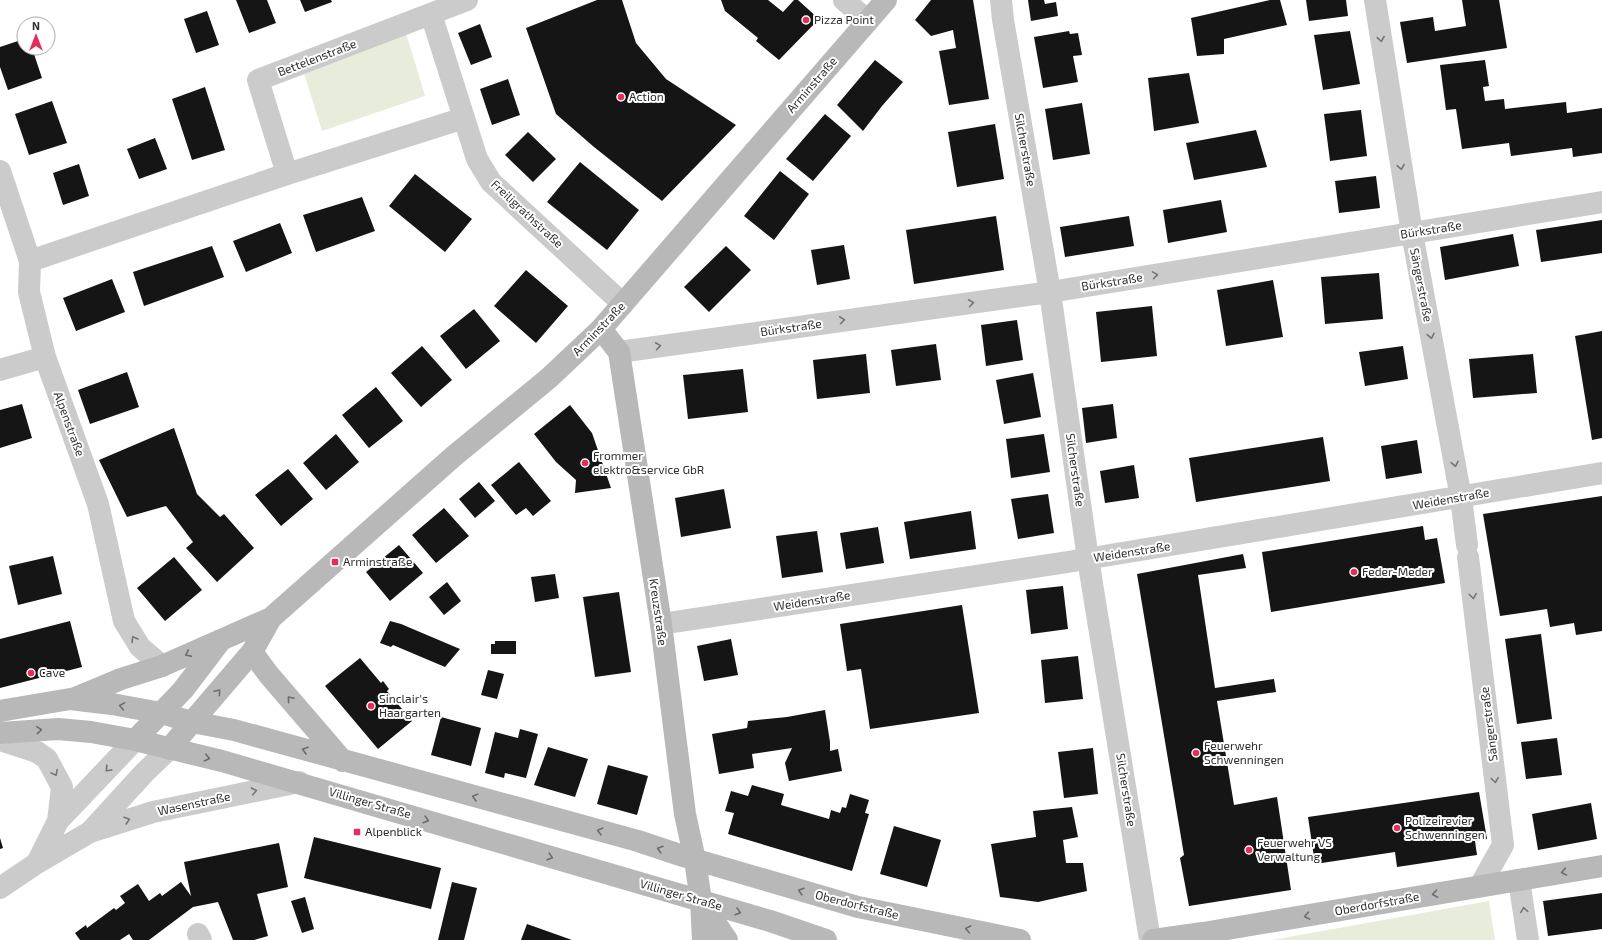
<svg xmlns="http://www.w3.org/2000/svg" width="1602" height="940" font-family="'Exo 2',sans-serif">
<rect width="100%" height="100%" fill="#fff"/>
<path fill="#e7ecdb" d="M406,33l19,63 -103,35 -19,-61z
M1489,901l6,39h-223z"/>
<path fill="#151515" d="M236,0h31l9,23 -27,10z
M300,0h31l1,2 -27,10z
M597,0h25l14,43 30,36 70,46 -74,76 -68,-54 -38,-33 -30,-86z
M721,0h47l15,12 11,-12h4l21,19 -40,41 -23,-19 2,-3 -33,-27z
M931,0h42l16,99 -40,6 -10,-54 17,-3 -3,-18 -22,6 -16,-16z
M1028,0h16l1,4 11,-2 2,14 -27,5z
M1270,0h10l7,25 -63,14v15l-27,2 -6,-38z
M1306,0h40l2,16 -39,5z
M1462,0h37l8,48 -100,15 -7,-41 33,-5 2,14 31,-5z
M207,11l12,34 -23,8 -12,-34z
M480,24l12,33 -21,8 -13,-32z
M1069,31l1,3 8,-1 4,22 -9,1 5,26 -35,6 -9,-51z
M1350,31l10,53 -37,6 -9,-55z
M24,39v9h8l10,30 -34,12 -8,-23v-20z
M875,60l28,22 -21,24 -19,25 -26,-26z
M1485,60l4,26 -6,1 2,14 19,-2 1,10 61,-7 1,11 35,-5v45l-29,4 -1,-9 -61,8 -2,-13 -47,6 -6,-40 -10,1 -6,-45z
M1189,73l10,50 -45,8 -6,-53z
M508,79l12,36 -28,10 -12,-36z
M205,87l20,63 -33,10 -20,-61z
M52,101l15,42 -38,12 -14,-41z
M1082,103l8,51 -37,6 -8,-51z
M1361,110l6,46 -37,5 -6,-47z
M825,114l26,22 -38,45 -27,-22z
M995,124l9,55 -47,8 -9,-55z
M1256,130l11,37 -73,13 -8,-37z
M528,132l28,27 -23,23 -28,-27z
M155,138l12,31 -28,10 -12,-30z
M580,162l59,48 -32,40 -60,-48z
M79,164l10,32 -26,9 -10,-32z
M780,171l29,23 -35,46 -30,-24z
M415,174l57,45 -27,33 -56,-46z
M1376,176l4,32 -41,5 -4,-32z
M362,197l13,34 -59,21 -13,-37z
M1221,200l6,32 -59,11 -5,-33z
M996,216l8,54 -90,14 -8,-54z
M1129,216l5,30 -69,11 -5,-30z
M1602,220v33l-61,9 -5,-32z
M280,223l12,30 -46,19 -13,-31z
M1513,234l6,32 -74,14 -5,-33z
M844,245l6,34 -33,6 -6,-35z
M212,246l12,31 -80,29 -11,-34z
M726,246l25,24 -42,42 -25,-25z
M526,270l42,36 -32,37 -42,-37z
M1379,273l4,46 -58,5 -4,-47z
M112,279l13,33 -49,19 -13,-33z
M1273,280l10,57 -57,9 -9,-56z
M1152,306l5,50 -56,6 -5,-50z
M474,309l26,32 -34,28 -26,-33z
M1017,320l6,40 -37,6 -5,-41z
M1602,331v107l-10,2 -17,-104z
M936,344l5,36 -45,6 -5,-36z
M422,346l30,34 -31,27 -30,-34z
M1403,346l5,33 -43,7 -6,-34z
M866,354l4,39 -53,6 -4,-39z
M1533,354l4,39 -64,5 -4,-39z
M743,369l5,43 -60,7 -5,-44z
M127,372l12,35 -49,17 -12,-34z
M1033,373l8,44 -37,7 -8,-44z
M376,387l27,34 -34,27 -27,-33z
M22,404l10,34 -32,10v-38z
M1113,404l4,34 -31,5 -4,-35z
M570,405l22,28 19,55 -36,5 1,-13 -20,-18 -22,-28z
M174,428l23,66 23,23 4,-3 30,34 -37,34 -31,-34 7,-6 -27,-36 -39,11 -28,-57z
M336,434l23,28 -33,28 -23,-27z
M1044,434l6,38 -39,6 -5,-39z
M1323,437l7,44 -134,21 -7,-44z
M1417,440l5,33 -36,6 -5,-33z
M519,462l32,39 -18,15 -7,-8 -10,7 -25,-30z
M1134,465l5,33 -34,5 -5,-32z
M288,469l25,30 -32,27 -26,-31z
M479,482l16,19 -20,17 -16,-19z
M724,489l7,39 -50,9 -6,-39z
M1048,494l6,39 -36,6 -7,-40z
M1602,496v135l-26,4 -2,-12 -24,4 -3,-18 -47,7 -17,-102z
M444,508l25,28 -33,27 -24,-28z
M971,511l5,38 -66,10 -6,-37z
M1423,526l2,14 12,-2 8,45 -174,29 -9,-60z
M878,527l6,36 -38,6 -6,-36z
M817,531l6,41 -41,6 -6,-42z
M399,545l24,28 -33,28 -24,-29z
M1243,554l3,14 -48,7 17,113 59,-9 2,13 -59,9 17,104 43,-8 14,93 -102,16 -9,-48 4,-3 -47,-281z
M53,556l9,38 -44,11 -9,-39z
M174,557l28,33 -37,31 -28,-33z
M555,574l4,24 -24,4 -4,-25z
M447,582l14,19 -17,14 -15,-18z
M1063,586l5,43 -37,5 -5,-44z
M619,592l12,80 -36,5 -12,-80z
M962,605l17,108 -109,16 -9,-60 -14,2 -7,-47z
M70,621l12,46 -82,21v-49z
M390,621l11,3 59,25 -15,18 -52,-22 -2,2 -11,-4z
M1541,634l11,85 -35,5 -12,-85z
M731,639l7,36 -34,6 -7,-35z
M495,641h21v13h-25v-10h4z
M1078,656l5,43 -38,4 -4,-43z
M360,658l21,25 2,-2 6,8 -2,2 25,30 -34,28 -53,-63z
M488,670l16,4 -7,25 -16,-4z
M825,710l5,32v9l8,-2 4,22 -53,10 -4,-18 7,-15 -40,6 2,14 -35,6 -7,-40 35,-6 1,-7 39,-4z
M441,717l40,11 -10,38 -40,-11z
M520,729l18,5 -12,44 -21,-5 -1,5 -19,-5 10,-41 23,6z
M1557,738l5,37 -36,4 -5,-37z
M548,747l40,12 -13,38 -41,-12z
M1093,748l5,46 -34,4 -6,-46z
M608,765l40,11 -11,39 -40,-11z
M752,785l32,9 -3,11 48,14 2,-9 9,3 2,-6 4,1 4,-14 19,6 -4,13 4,1 -17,57 -124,-37 6,-21 -9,-2 6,-20 17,5z
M1479,792l8,47 -12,2 2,14 -80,12 -2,-15 -80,12 -7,-47z
M1591,803l6,36 -59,11 -6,-36z
M1072,807l6,30 -15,3 3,23h17l4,28 -49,11 -38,-5 -9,-53 45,-7 -3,-26z
M894,826l47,14 -14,47 -47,-13z
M314,837l127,31 -10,41 -127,-31z
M0,838l3,10 -3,1z
M279,843l9,44 -31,7 11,42 -14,4h-21l-15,-38 -25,5 -44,33h-16l-4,-6 -9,6h-40l-5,-7 11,-8 1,3 27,-20 2,2 9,-7 -5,-7 18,-12 11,17 11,-8 2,3 19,-14 10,14 -7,-34z
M452,882l25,6 -13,52h-26z
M1602,893v36l-54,7 -5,-35z
M305,897l9,32 -12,4 -11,-32z
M527,924l45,16h-51z"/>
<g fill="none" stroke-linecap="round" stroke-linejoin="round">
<path stroke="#cbcbcb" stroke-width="22" d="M844,0l24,21
M1001,0l2,20 47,272 38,267 62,381
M1375,0l37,233 49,265 6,47
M431,14l46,145 14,23 132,122
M0,171l30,90 -1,31 16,65 53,147 26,117 16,26 22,19
M287,174l177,-56
M30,261l257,-87 -29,-94 209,-80
M619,352l431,-60 552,-90
M0,370l45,-13
M1468,557l35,288 -23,41
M661,624l413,-63 528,-88
M0,740l37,12 10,7 15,28 -4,34
M91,831l54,-59 24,-23
M37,863l21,-42 77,-81
M1519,880l9,60
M0,888l37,-25 53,-31 63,-20 146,-30
M198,934l3,6"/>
<path stroke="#b8b8b8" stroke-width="22" d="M601,329l18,23 42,272 24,190 10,46 6,41 2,39
M252,652l17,23 74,86
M73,699l48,-20 41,-13 109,-48
M0,711l70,-12 42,5 49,9 31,9 42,8 404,111 45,15 175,51 162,33
M0,733l58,-4 33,3 44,8 87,21 548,160 56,19
M135,740l48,-50 38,-50
M169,749l83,-97 19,-34 183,-162 95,-78 52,-49 285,-329
M701,902l26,38
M1153,940l50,-7 399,-67"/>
</g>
<defs><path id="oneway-chevron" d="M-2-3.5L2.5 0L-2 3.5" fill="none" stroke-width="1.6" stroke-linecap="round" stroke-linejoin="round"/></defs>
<g stroke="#757575">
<use href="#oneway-chevron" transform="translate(1381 39) rotate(81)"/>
<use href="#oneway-chevron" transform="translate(1401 167) rotate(81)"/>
<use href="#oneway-chevron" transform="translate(1155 275) rotate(-9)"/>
<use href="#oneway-chevron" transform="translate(971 303) rotate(-8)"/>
<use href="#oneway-chevron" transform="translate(842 320) rotate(-8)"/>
<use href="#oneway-chevron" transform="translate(1431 336) rotate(79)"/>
<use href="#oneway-chevron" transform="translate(658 346) rotate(-8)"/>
<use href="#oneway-chevron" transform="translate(1455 464) rotate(79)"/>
<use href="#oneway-chevron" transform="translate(1473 596) rotate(83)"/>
<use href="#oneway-chevron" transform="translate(134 639) rotate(-121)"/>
<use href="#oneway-chevron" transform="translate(108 769) rotate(134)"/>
<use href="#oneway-chevron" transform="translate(55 773) rotate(62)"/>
<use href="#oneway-chevron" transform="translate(1495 780) rotate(83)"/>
<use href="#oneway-chevron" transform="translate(254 791) rotate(-11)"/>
<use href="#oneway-chevron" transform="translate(127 820) rotate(-17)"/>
<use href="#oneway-chevron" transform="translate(1524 910) rotate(-98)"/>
</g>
<g stroke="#6c6c6c">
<use href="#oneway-chevron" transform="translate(188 654) rotate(155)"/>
<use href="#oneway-chevron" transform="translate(218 692) rotate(-50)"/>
<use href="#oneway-chevron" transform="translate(290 699) rotate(-130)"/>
<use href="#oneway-chevron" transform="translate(122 706) rotate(-170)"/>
<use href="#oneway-chevron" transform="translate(39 730) rotate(-5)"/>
<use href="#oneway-chevron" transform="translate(305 750) rotate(-164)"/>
<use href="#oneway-chevron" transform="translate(207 758) rotate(13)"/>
<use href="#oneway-chevron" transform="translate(475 797) rotate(-165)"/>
<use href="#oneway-chevron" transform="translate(426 820) rotate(17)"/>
<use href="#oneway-chevron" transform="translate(600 831) rotate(-165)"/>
<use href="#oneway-chevron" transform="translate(660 849) rotate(-162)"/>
<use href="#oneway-chevron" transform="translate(550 857) rotate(17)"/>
<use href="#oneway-chevron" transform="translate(1564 872) rotate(170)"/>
<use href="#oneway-chevron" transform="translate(801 891) rotate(-164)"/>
<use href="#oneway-chevron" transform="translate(1435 894) rotate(170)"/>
<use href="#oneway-chevron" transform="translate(738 912) rotate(16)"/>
<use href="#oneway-chevron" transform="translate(1307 916) rotate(170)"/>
<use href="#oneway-chevron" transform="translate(968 929) rotate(-169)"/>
</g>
<g fill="#ec2959" stroke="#fff" stroke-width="1.5">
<circle cx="806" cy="20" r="4"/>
<circle cx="621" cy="97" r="4"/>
<circle cx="585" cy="463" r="4"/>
<rect x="331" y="558" width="8" height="8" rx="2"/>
<circle cx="1354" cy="572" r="4"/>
<circle cx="31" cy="673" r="4"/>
<circle cx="371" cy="706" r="4"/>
<circle cx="1196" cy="753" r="4"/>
<circle cx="1397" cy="828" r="4"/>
<rect x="353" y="828" width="8" height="8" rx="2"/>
<circle cx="1249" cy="850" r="4"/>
</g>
<g text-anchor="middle" stroke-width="4" stroke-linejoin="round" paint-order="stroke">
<g font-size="12" fill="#2e2e2e" stroke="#fff" text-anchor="start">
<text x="814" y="24">Pizza Point</text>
<text x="629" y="101">Action</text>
<text x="593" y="460">Frommer<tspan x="593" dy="14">elektro&amp;service GbR</tspan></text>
<text x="343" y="566">Arminstraße</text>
<text x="1362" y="576">Feder-Meder</text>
<text x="39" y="677">Cave</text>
<text x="379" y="703">Sinclair's<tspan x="379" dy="14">Haargarten</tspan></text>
<text x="1204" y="750">Feuerwehr<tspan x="1204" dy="14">Schwenningen</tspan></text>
<text x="1405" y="825">Polizeirevier<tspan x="1405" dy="14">Schwenningen</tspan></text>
<text x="365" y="836">Alpenblick</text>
<text x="1257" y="847">Feuerwehr VS<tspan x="1257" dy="14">Verwaltung</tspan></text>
</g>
<g font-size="12" fill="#2e2e2e" stroke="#fff">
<text transform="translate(317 58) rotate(-21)" y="4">Bettelenstraße</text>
<text transform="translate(812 85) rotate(-49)" y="4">Arminstraße</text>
<text transform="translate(1025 150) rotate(80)" y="4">Silcherstraße</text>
<text transform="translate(527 214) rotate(43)" y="4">Freiligrathstraße</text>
<text transform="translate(1431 230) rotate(-9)" y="4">Bürkstraße</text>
<text transform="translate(1112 282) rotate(-9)" y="4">Bürkstraße</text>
<text transform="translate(1421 285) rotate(79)" y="4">Sängerstraße</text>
<text transform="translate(791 328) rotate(-8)" y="4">Bürkstraße</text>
<text transform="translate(599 329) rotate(-46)" y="4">Arminstraße</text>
<text transform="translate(69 424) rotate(70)" y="4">Alpenstraße</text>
<text transform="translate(1075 470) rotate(82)" y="4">Silcherstraße</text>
<text transform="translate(1451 499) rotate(-10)" y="4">Weidenstraße</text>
<text transform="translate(1132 552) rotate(-9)" y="4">Weidenstraße</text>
<text transform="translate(812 601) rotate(-9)" y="4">Weidenstraße</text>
<text transform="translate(658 612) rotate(82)" y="4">Kreuzstraße</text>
<text transform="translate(1489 724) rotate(-97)" y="4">Sängerstraße</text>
<text transform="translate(1126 790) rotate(81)" y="4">Silcherstraße</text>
<text transform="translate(370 803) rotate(16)" y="4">Villinger Straße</text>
<text transform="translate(194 804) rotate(-12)" y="4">Wasenstraße</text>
<text transform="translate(681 895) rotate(16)" y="4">Villinger Straße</text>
<text transform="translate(1377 904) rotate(-10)" y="4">Oberdorfstraße</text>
<text transform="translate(857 905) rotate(14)" y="4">Oberdorfstraße</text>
</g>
</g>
<g transform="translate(36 36)"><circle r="19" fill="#ffffff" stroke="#ababab"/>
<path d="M0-3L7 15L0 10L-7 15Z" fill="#ec2959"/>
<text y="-6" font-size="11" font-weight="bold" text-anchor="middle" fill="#2e2e2e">N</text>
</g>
</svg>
